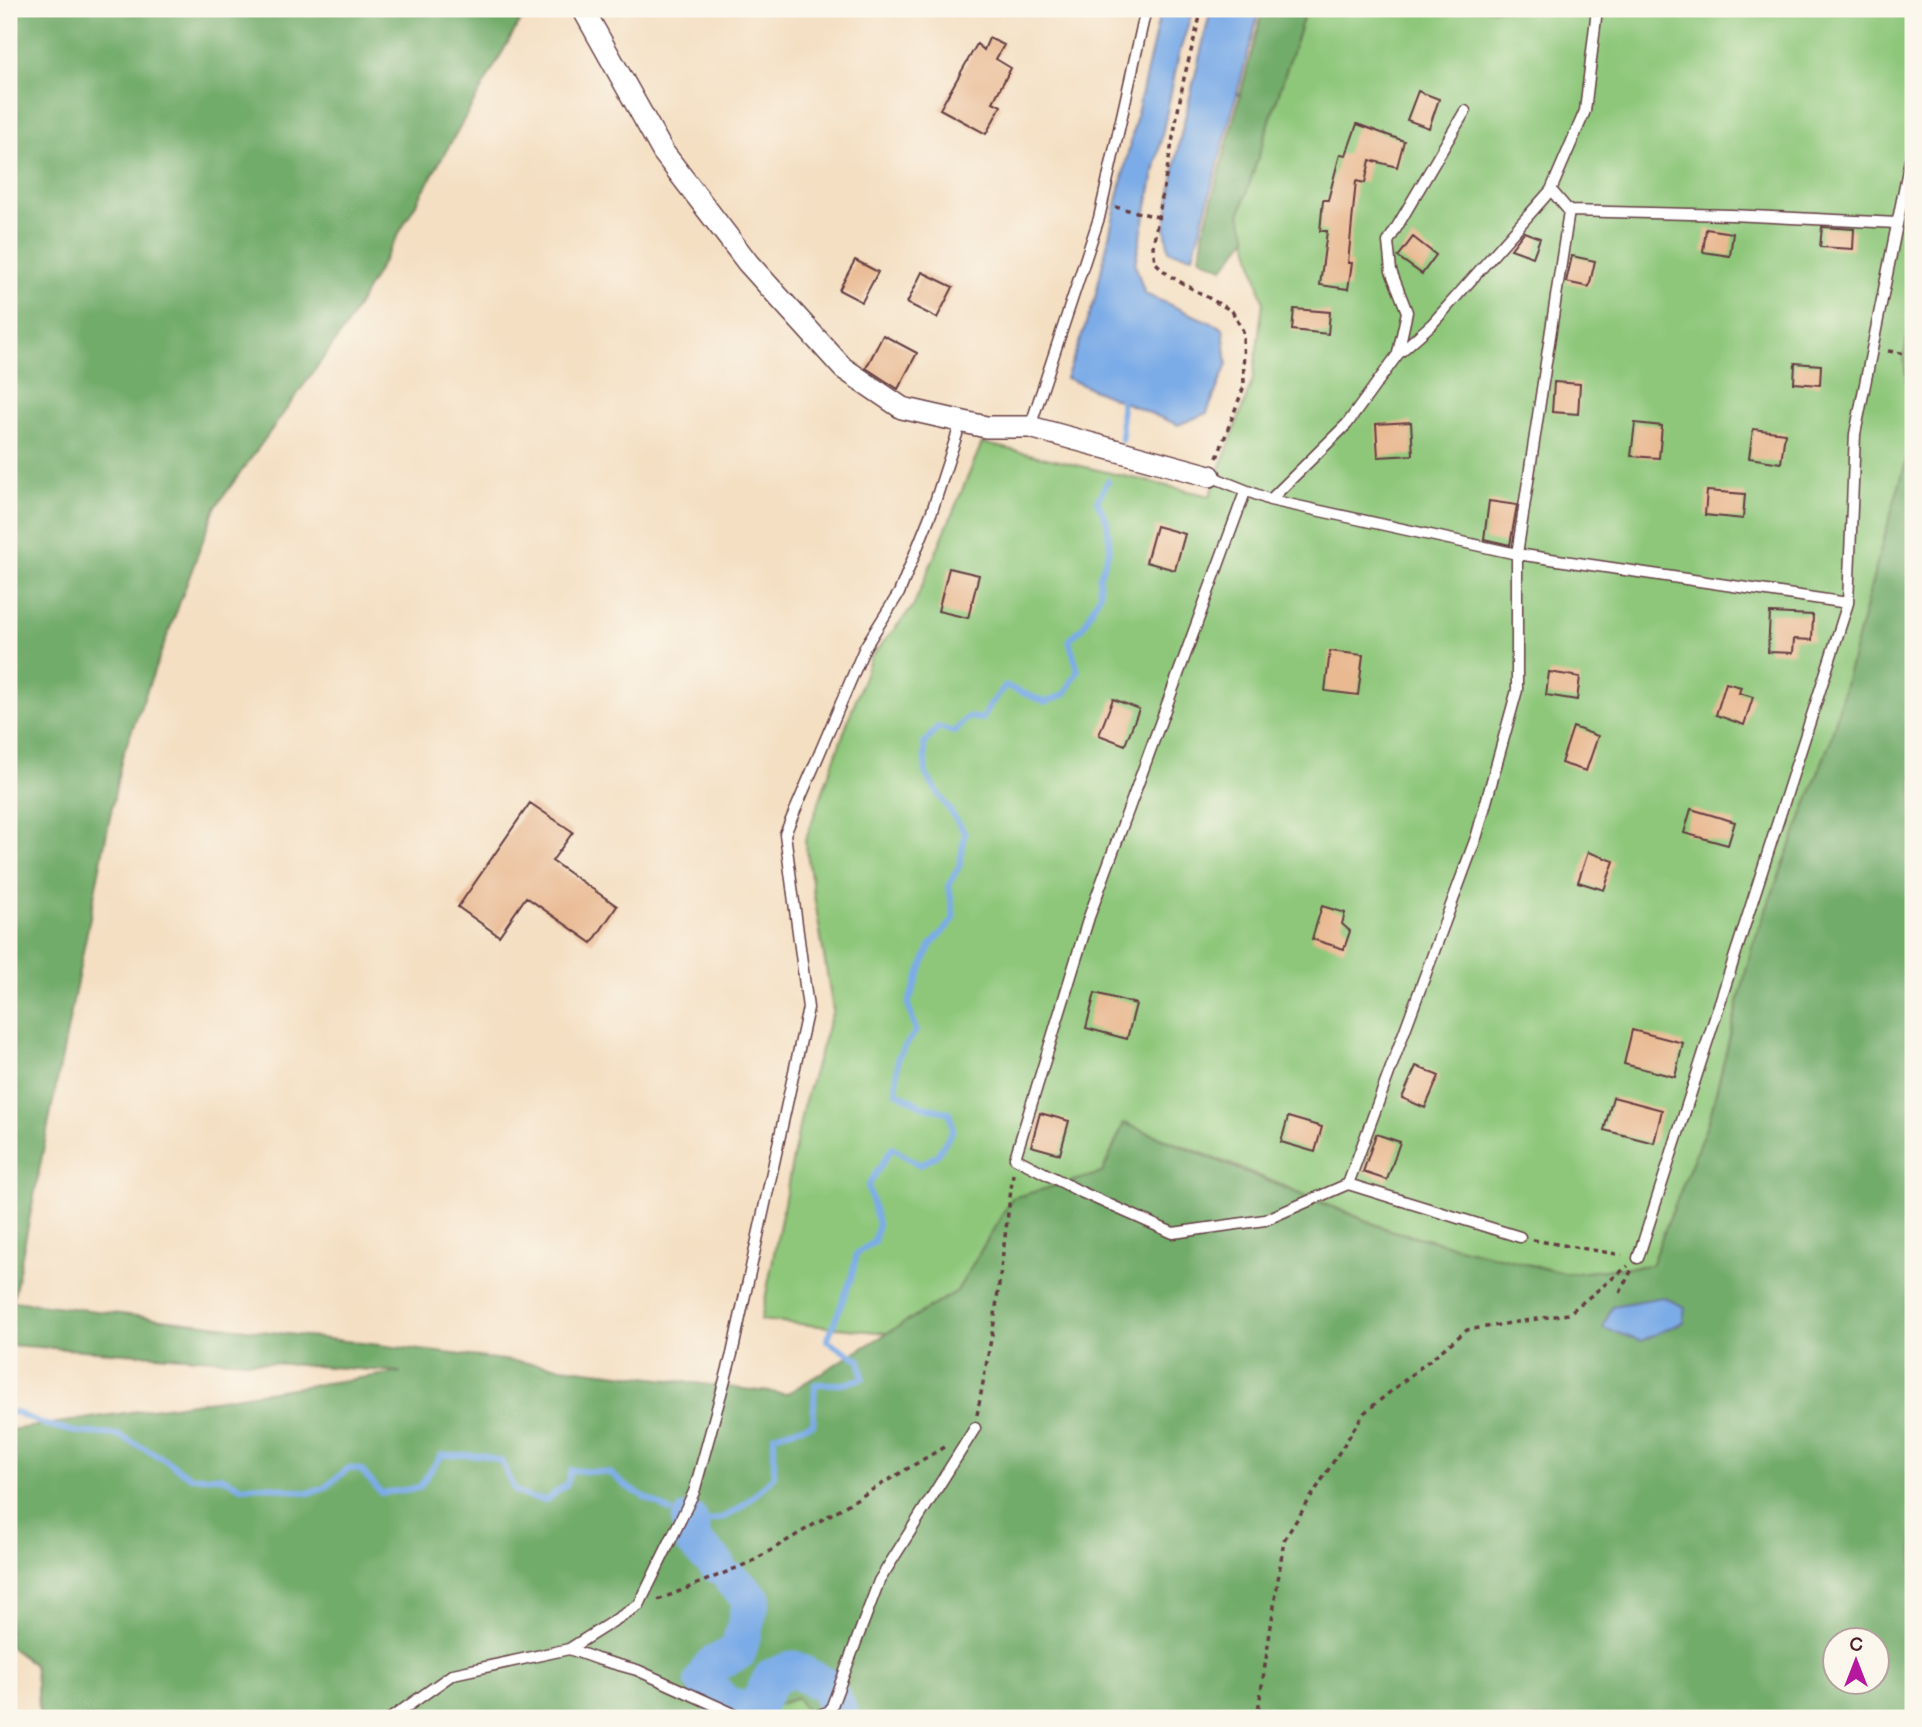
<svg xmlns="http://www.w3.org/2000/svg" width="1922" height="1727" font-family="'Balsamiq Sans',sans-serif">
<rect width="100%" height="100%" fill="#fbf7ec"/>
<filter id="ink" filterUnits="userSpaceOnUse"><feTurbulence type="fractalNoise" baseFrequency=".0143" numOctaves="2"/><feDisplacementMap in="SourceGraphic" scale="14" xChannelSelector="R" yChannelSelector="G"/><feConvolveMatrix kernelMatrix="1 2 1 2 8 2 1 2 1" color-interpolation-filters="sRGB"/></filter>
<filter id="wash" filterUnits="userSpaceOnUse"><feTurbulence type="fractalNoise" baseFrequency=".00686" numOctaves="4" result="noise"/><feDisplacementMap in="SourceGraphic" scale="28" xChannelSelector="R" yChannelSelector="G"/><feGaussianBlur stdDeviation="1.57" result="paint"/><feColorMatrix in="noise" values="0 0 0 0 0 0 0 0 0 0 0 0 0 0 0 0 0 1.4 0 .05"/><feComposite in="paint" operator="in"/></filter>
<g filter="url(#wash)">
<rect width="100%" height="100%" fill="#f4dfc3"/>
<path fill="#8ec77a" stroke="#6c7352" stroke-width="2" d="M1306,9h607v293l-9,56 9,80 -33,114 -50,190 -78,205 -42,170 -59,148 -83,9 -179,-44 -151,-63 -114,-44 -22,50 -90,25 -55,93 -70,42 -126,-13 42,-213 30,-97 -28,-169 66,-184 42,-50 69,-164 228,53 43,-117 10,-77 -23,-89z
M798,1698l13,20h-45l7,-12z"/>
<path fill="#72ac6a" stroke="#5e664a" stroke-width="2" fill-rule="evenodd" d="M9,9h510l4,7 -178,312 -130,180 -93,249 -109,544 773,93 171,-103 55,-93 90,-25 22,-50 265,107 178,44 84,-9 59,-148 42,-170 78,-205 50,-190 33,-114v1280h-1102l-14,-20 -24,8 -7,12h-726l-6,-53 -25,-19v-216l392,-58 -392,-27zM1834,1640h42v42h-42z
M1263,9h43l-66,204 7,25 -24,30 -23,-10 4,-29z
M1913,302v127l-9,-71z"/>
<path fill="#7cace7" stroke="#636689" stroke-width="2" d="M1161,9h32l-14,45 -44,210 10,30 78,34 4,36 -20,49 -29,12 -112,-47 28,-76z
M1211,9h49l-67,247 -24,-5 -4,-23 14,-85z
M1663,1297l22,10 -2,15 -42,19 -38,-13 9,-22z"/>
<g fill="none" stroke-linecap="round" stroke-linejoin="round">
<path stroke="#7cace7" stroke-width="6" d="M1121,394l1,46
M9,1413l6,-1 28,12 33,8 42,3 41,21 32,21h30l20,10 26,-1 41,7 15,-4 26,-21 12,2 20,23 38,-5 22,-33h40l20,6 14,30 16,7 15,2 21,-16 4,-14 39,3 17,14 43,24
M686,1519c38,12 65,-20 88,-43v-41l39,-11 2,-40h29l19,-6 -3,-18 -33,-19 24,-62 6,-26 17,-11 4,-18 -10,-38 24,-38 28,17 17,-10 16,-25 -3,-17 -28,-7 -26,-14 2,-35 18,-26 -8,-27 22,-58 24,-27 -5,-34 11,-21 5,-31 -39,-58 -2,-31 14,-17 16,5 14,-15 15,2 7,-14 15,-19 41,16 19,-8 13,-24 -9,-30 14,-13 17,-33 -1,-16 11,-30 -3,-27 -10,-20 11,-20"/>
<path stroke="#7cace7" stroke-width="37" d="M690,1521l3,20 24,24
M733,1581l19,18 -14,53 -26,13 -9,15 21,23 23,10 13,-13 12,-23 22,-8 32,17 14,27 1,5"/>
</g>
<g id="blocks">
<path fill="#e9b992" d="M989,38l15,7 -8,14 15,9 -18,34 8,4 -15,28 -46,-25 37,-65 7,6z
M1418,91l21,8 -10,29 -22,-8z
M1357,124l47,17 -7,26 -27,-7 -5,23 -9,-2 -8,82h4l-4,26 -28,-4 7,-54h-7l3,-31h5l12,-46 6,1z
M1822,227l32,2 -1,20 -33,-2z
M1706,229l27,4 -3,23 -27,-4z
M1524,232l16,6 -7,19 -22,-8z
M1413,237l23,18 -14,19 -24,-17z
M1572,256l23,5 -6,26 -23,-5z
M855,260l23,12 -16,30 -23,-12z
M922,272l31,15 -16,31 -30,-15z
M1294,309l36,3 -2,22 -36,-4z
M883,335l34,18 -19,36 -32,-21z
M1795,363l26,2 -1,20 -26,-2z
M1554,382l26,2 -2,30 -26,-2z
M1411,422l2,33 -35,2 -2,-33z
M1635,423l27,3 -3,32 -28,-2z
M1753,429l32,4 -4,30 -32,-5z
M1707,491l38,3 -2,25 -38,-4z
M1489,501l28,4 -7,40 -26,-6z
M1156,526l29,8 -10,36 -29,-8z
M949,568l30,7 -11,43 -30,-7z
M1770,613l43,2 -1,25 -18,-1 -1,14 -25,-1z
M1330,651l33,4 -5,40 -33,-4z
M1549,672l31,5 -3,23 -31,-5z
M1726,683l15,4 -2,6 14,4 -9,28 -28,-10z
M1113,699l26,10 -14,36 -26,-10z
M1573,727l25,9 -12,35 -25,-8z
M530,803l43,29 -21,29 65,45 -25,37 -66,-46 -27,39 -41,-29z
M1691,809l44,13 -7,23 -44,-12z
M1588,852l26,9 -10,29 -26,-8z
M1322,906l23,7 -3,11 8,7 -6,18 -32,-10z
M1095,993l41,11 -9,35 -41,-11z
M1632,1030l51,13 -8,34 -51,-13z
M1416,1066l23,10 -14,32 -23,-10z
M1613,1097l49,13 -8,33 -50,-13z
M1040,1113l29,8 -9,33 -29,-8z
M1288,1117l34,10 -7,25 -34,-10z
M1376,1134l24,8 -13,38 -24,-8z"/>
</g>
</g>
<g filter="url(#ink)">
<use href="#blocks" fill-opacity="0" stroke="#643c42" stroke-width="2"/>
<g fill="none" stroke-linecap="round" stroke-linejoin="round">
<defs>
<path id="lane" d="M1569,211l162,4 166,8
M1398,353l9,-41 -16,-41 -3,-29 77,-131
M1030,427l69,-209 47,-209
M1210,476l60,24 247,54 331,49
M1245,492l-156,425 -74,241 66,34 92,41 92,-13 83,-36 172,53
M1270,500l77,-76 51,-70 34,-30 119,-134 34,-79 12,-102
M1348,1184l129,-349 40,-145v-136l52,-343 -18,-21
M1638,1258l210,-655 7,-169 58,-289
M569,1649l28,10 40,11 106,48
M391,1718l62,-44 116,-25 70,-44 55,-113 38,-138 76,-346 -23,-174 80,-187 34,-54 33,-82 29,-89
M811,1718l19,-7 49,-130 96,-153"/>
<path id="street" d="M583,9l80,143 85,111 95,105 59,40 84,19h44l180,49"/>
</defs>
<use href="#lane" stroke="#643c42" stroke-width="13"/>
<use href="#street" stroke="#643c42" stroke-width="24"/>
<path stroke="#643c42" stroke-width="3.5" stroke-dasharray="5 5" stroke-linecap="butt" d="M1202,9l-18,69 -31,168 2,16 13,13 64,36 11,20 1,55 -27,72
M1115,207l43,10
M1888,351l25,4
M1533,1240l89,15
M1620,1293l12,-24
M977,1415l17,-92 19,-149
M658,1600l93,-38 193,-115
M1257,1718l27,-178 80,-127 103,-83 101,-16 60,-48"/>
<use href="#lane" stroke="#fff" stroke-width="10"/>
<use href="#street" stroke="#fff" stroke-width="21"/>
</g>
</g>
<rect width="1922" height="1727" fill="none" stroke="#fbf7ec" stroke-width="35"/>
<g transform="translate(1856 1661)"><circle r="33" fill="#fbf7ec" stroke="#b4a19f" stroke-width="2"/>
<path d="M0-5L12 26L0 18L-12 26Z" fill="#b5179e"/>
<text y="-10" font-size="19" font-weight="bold" text-anchor="middle" fill="#4a1f2b">С</text>
</g>
</svg>
